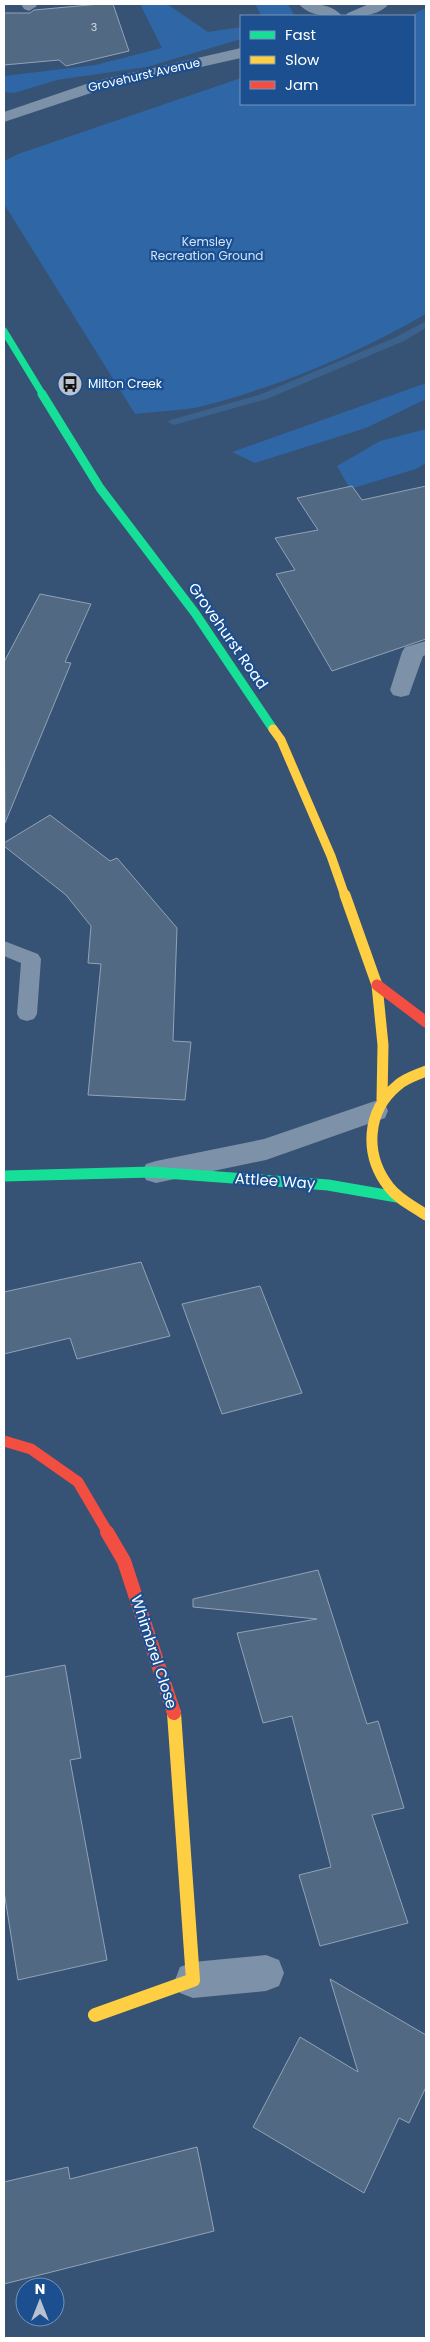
<svg xmlns="http://www.w3.org/2000/svg" width="430" height="2342" font-family="Poppins,sans-serif">
<rect width="100%" height="100%" fill="#365274"/>
<path fill="#2f66a5" d="M140,4h27l41,28 33,-5v12l-94,28 -90,13 -43,13 -10,-1v-16l91,-11 67,-17z
M255,4h33l7,12h-36l2,-1z
M426,8v306c-70,40 -145,72 -223,92 -21,5 -46,5 -68,8l-131,-210v-43l14,-7 223,-76v26h173v-88h-4z
M426,383v16l-60,29 -111,35 -23,-11z
M426,429v34l-10,6 -66,20 -13,-23 43,-25z"/>
<g fill="none" stroke-linecap="round" stroke-linejoin="round">
<path fill="#3b618d" fill-rule="evenodd" d="M426,321v7l-22,13 -137,58 -93,26 -6,-3 2,-2 89,-25 137,-58z"/>
</g>
<path fill="#526984" stroke="#92a2b6" d="M100,4h13l16,47 -63,15 -7,-6 -55,5v-52h26l4,-3z
M352,486l10,14 64,-14v153l-94,32 -56,-97 19,-4 -20,-32 43,-8 -21,-32z
M40,594l51,10 -26,58 6,1 -66,160 -1,-161z
M50,815l60,46 7,-3 60,70 -4,113 18,1 -6,58 -97,-5 13,-131 -13,-1 3,-37 -25,-31 -62,-49v-3z
M141,1262l29,74 -93,23 -7,-21 -66,16v-62z
M260,1286l42,107 -80,21 -40,-110z
M318,1570l49,154 11,-3 26,87 -32,7 36,108 -88,23 -21,-71 32,-8 -39,-151 -29,7 -26,-90 80,-14 -124,-12v-8z
M65,1665l16,93 -11,2 37,200 -89,20 -14,-89v-214z
M330,1979l96,56v52l-17,36 -10,-5 -35,75 -111,-66 47,-90 58,35z
M197,2147l17,84 -210,53v-102l64,-15 2,12z"/>
<g fill="none" stroke-linecap="round" stroke-linejoin="round">
<path fill="#7d92a8" fill-rule="evenodd" d="M4,941l34,13 3,5 -4,55 -3,5 -7,2 -7,-2 -3,-5 4,-51 -17,-7z"/>
<path fill="#7d92a8" fill-rule="evenodd" d="M21,4h14l2,2 -8,5 -5,-2z
M299,4c14,-1 34,0 43,12 -14,1 -34,0 -43,-12z
M369,4h20c-10,12 -30,13 -44,12l3,-3z
M241,48v10l-138,31 -99,33v-10l88,-30z
M426,641v14l-3,1 -14,39 -8,2 -8,-2 -3,-5 12,-38 3,-5z
M375,1101l10,3 3,7 -3,7 -119,42 -110,23 -10,-3 -4,-8 4,-8 10,-3 108,-22z
M266,1955l13,5 5,13 -5,13 -13,5 -73,7 -13,-5 -5,-13 5,-13 13,-5z"/>
<path stroke="#16e098" stroke-width="7" d="M4,331l39,64"/>
<path stroke="#16e098" stroke-width="9" d="M42,394l58,94 95,125 78,116"/>
<path stroke="#16e098" stroke-width="11" d="M4,1176l148,-4 176,13 69,12"/>
<path stroke="#ffcf43" stroke-width="9" d="M273,729l8,11 50,116 14,40"/>
<path stroke="#ffcf43" stroke-width="11" d="M345,895l32,90 6,60 -1,55
M426,1071c-9,4 -20,7 -28,14 -32,26 -34,70 -9,102 10,13 24,19 37,28"/>
<path stroke="#ffcf43" stroke-width="14" d="M95,2015l98,-35 -19,-267"/>
<path stroke="#f24e42" stroke-width="11" d="M377,985l49,37
M4,1441l27,8 47,33 30,51"/>
<path stroke="#f24e42" stroke-width="14" d="M107,1532l17,29 50,152"/>
</g>
<defs>
<symbol id="bus-disc" viewBox="-11 -11 22 22"><circle r="9.5" fill="#b9c2ce" stroke="#1b4f8f"/><path d="M-5-6H5V4H4V6H2V4H-2V6H-4V4H-5ZM-3.5-4V0h7V-4ZM-3.5 1.2v1.5H-2V1.2ZM2 1.2v1.5H3.5V1.2Z" fill="#111"/></symbol>
</defs>
<g fill-rule="evenodd">
<use href="#bus-disc" x="56" y="370" width="28" height="28"/>
</g>
<g text-anchor="middle" stroke-width="4.5" stroke-linejoin="round" paint-order="stroke">
<g font-size="11" fill="#d4dae0">
<text x="94" y="31">3</text>
</g>
<g font-size="12" fill="#fff" stroke="#1b4f8f">
<text transform="translate(144 75) rotate(-13)" y="4">Grovehurst Avenue</text>
</g>
<g font-size="12" fill="#cfe3fa" stroke="#1b4f8f">
<text x="207" y="246">Kemsley<tspan x="207" dy="14">Recreation Ground</tspan></text>
</g>
<g font-size="12" fill="#fff" stroke="#1b4f8f" text-anchor="start">
<text x="88" y="388">Milton Creek</text>
</g>
<g font-size="15" fill="#fff" stroke="#1b4f8f">
<text transform="translate(228 636) rotate(55)" y="5">Grovehurst Road</text>
<text transform="translate(275 1181) rotate(4)" y="5">Attlee Way</text>
<text transform="translate(154 1652) rotate(72)" y="5">Whimbrel Close</text>
</g>
</g>
<rect width="430" height="2342" fill="none" stroke="#ffffff" stroke-width="10"/>
<rect x="240" y="15" width="175" height="90" fill="#1b4f8f" stroke="#7695bc"/>
<rect x="250" y="31" width="25" height="8" fill="#16e098" stroke="#7695bc"/>
<text x="285" y="40" font-size="15" fill="#ffffff">Fast</text>
<rect x="250" y="56" width="25" height="8" fill="#ffcf43" stroke="#7695bc"/>
<text x="285" y="65" font-size="15" fill="#ffffff">Slow</text>
<rect x="250" y="81" width="25" height="8" fill="#f24e42" stroke="#7695bc"/>
<text x="285" y="90" font-size="15" fill="#ffffff">Jam</text>
<g transform="translate(40 2302)"><circle r="24" fill="#1b4f8f" stroke="#7695bc"/>
<path d="M0-4L9 19L0 12L-9 19Z" fill="#b9c2ce"/>
<text y="-8" font-size="14" font-weight="bold" text-anchor="middle" fill="#ffffff">N</text>
</g>
</svg>
